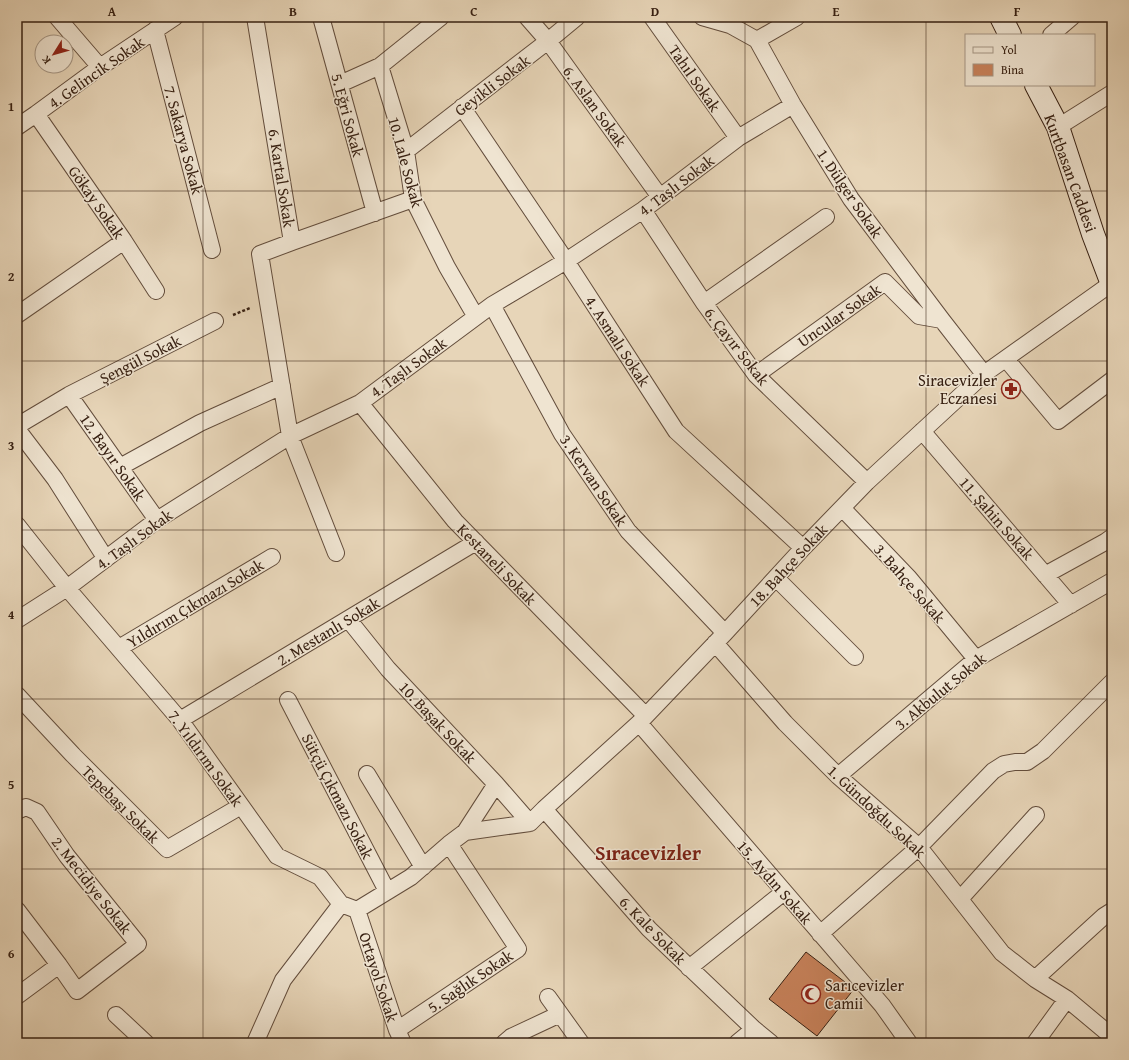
<svg xmlns="http://www.w3.org/2000/svg" width="1129" height="1060" font-family="'Gentium Book Plus',serif">
<rect width="100%" height="100%" fill="#e7d5b8"/>
<filter id="stains"><feTurbulence type="fractalNoise" baseFrequency=".005" numOctaves="4"/><feColorMatrix values="0 0 0 0 .2 0 0 0 0 .09 0 0 0 0 .02 0 0 0 .5 -.17"/></filter>
<radialGradient id="worn" r=".72"><stop offset=".6" stop-color="#630" stop-opacity="0"/><stop offset="1" stop-color="#630" stop-opacity=".3"/></radialGradient>
<path fill="#c7815a" stroke="#372012" d="M806,952l48,37 -37,47 -48,-37z"/>
<g fill="none" stroke-linecap="round" stroke-linejoin="round">
<defs>
<path id="street" d="M57,17l43,50
M255,17l37,225 -32,12 30,182 46,117
M321,17l54,196
M527,17l21,24 112,156
M652,17l86,121
M702,17l28,8 27,15
M797,17l-40,23 36,65 58,94 91,121 42,54
M155,30l57,220
M1051,35l21,-18
M380,66l26,85 7,48 34,68 29,50
M340,84l40,-18 61,-49
M462,107l104,154 110,170 127,117
M36,114l88,127 32,50
M17,127l19,-13 64,-47 75,-50
M1058,127l54,-34
M406,151l142,-110 29,-24
M643,210l61,93 52,72 111,107
M292,242l121,-43
M704,303l122,-86
M492,305l70,129 66,97 97,102
M17,315l107,-74
M1006,359l52,62 54,-41
M756,375l129,-93 34,34 23,4
M69,395l88,125
M360,403l95,118 190,194
M17,426l52,-31 146,-74
M17,429l38,50 51,80
M922,431l149,174
M120,467l80,-44 82,-37
M842,508l67,70 67,81
M17,525l50,63 113,132 97,136 43,21 21,27 16,6
M1045,575l60,-33 7,-5
M776,578l79,79
M348,619l40,50 108,115 34,39
M17,620l50,-32 90,-68 133,-84 70,-33 132,-98 74,-44 77,-51 95,-72 55,-33
M715,643l70,80 53,53 81,71 83,106 33,26 32,20 42,35 3,4
M119,648l153,-91
M17,695l56,60 94,94 74,-43
M288,700l99,191
M180,720l296,-178
M639,723l243,282 27,38
M367,774l56,93
M838,776l138,-117 136,-78
M544,809l105,120 105,100 17,14
M17,811l9,-4 11,5 30,44 71,88 -61,47 -18,-26 -42,-55
M465,832l31,-48
M960,899l76,-84
M357,910l54,-33 38,-33 16,-12 65,-9 14,-14 95,-86 86,-90 78,-85 64,-66 117,-108 128,-91
M357,910l40,120 6,13
M820,934l99,-87 74,-76 11,-7 11,-2h12l16,-11 69,-69
M689,968l95,-76
M1035,979l69,-63 8,-5
M17,996l42,-31
M548,997l33,46
M116,1015l30,28
M397,1030l121,-81 -69,-105
M255,1043l28,-63 58,-76
M504,1043l7,-6 49,-23
M737,1043l17,-14
M1035,1043l32,-44"/>
<path id="secondary" d="M1001,17l9,18
M1036,85l22,42 35,107 19,50"/>
</defs>
<use href="#street" stroke="#634d3c" stroke-width="18"/>
<use href="#secondary" stroke="#372012" stroke-width="24"/>
<path stroke="#372012" stroke-width="2.5" stroke-dasharray="3 2" stroke-linecap="butt" d="M233,315l17,-7"/>
<use href="#street" stroke="#efe4d1" stroke-width="16"/>
<use href="#secondary" stroke="#efe4d1" stroke-width="22"/>
</g>
<path fill="none" stroke="#372012" stroke-width="1" stroke-opacity="0.55" d="M203,17v1026M384,17v1026M564,17v1026M745,17v1026M926,17v1026M17,191h1095M17,361h1095M17,530h1095M17,699h1095M17,869h1095"/>
<defs>
<symbol id="pharmacy-ring" viewBox="-11 -11 22 22"><circle r="9.5" fill="#efe4d1" stroke="#8f2418" stroke-width="1.5"/><path d="M-2-6h4v4h4v4h-4v4h-4v-4h-4v-4h4Z" fill="#8f2418"/></symbol>
<symbol id="mosque-ring" viewBox="-11 -11 22 22"><circle r="9.5" fill="#efe4d1" stroke="#8f2418" stroke-width="1.5"/><path d="M3.5-4.9A6 6 0 1 0 3.5 4.9A5 5 0 1 1 3.5-4.9Z" fill="#8f2418"/></symbol>
</defs>
<g fill-rule="evenodd">
<use href="#pharmacy-ring" x="1000" y="378" width="22" height="22"/>
<use href="#mosque-ring" x="800" y="983" width="22" height="22"/>
</g>
<g text-anchor="middle" stroke-width="3" stroke-linejoin="round" paint-order="stroke">
<g font-size="16" fill="#372012" stroke="#efe4d1">
<text transform="translate(96 72) rotate(-35)" y="6">4. Gelincik Sokak</text>
<text transform="translate(695 78) rotate(55)" y="6">Tahıl Sokak</text>
<text transform="translate(492 85) rotate(-37)" y="6">Geyikli Sokak</text>
<text transform="translate(595 106) rotate(54)" y="6">6. Aslan Sokak</text>
<text transform="translate(348 115) rotate(75)" y="6">5. Eğri Sokak</text>
<text transform="translate(184 140) rotate(75)" y="6">7. Sakarya Sokak</text>
<text transform="translate(406 162) rotate(75)" y="6">10. Lale Sokak</text>
<text transform="translate(1071 173) rotate(70)" y="6">Kurtbasan Caddesi</text>
<text transform="translate(282 178) rotate(81)" y="6">6. Kartal Sokak</text>
<text transform="translate(676 185) rotate(-37)" y="6">4. Taşlı Sokak</text>
<text transform="translate(850 193) rotate(56)" y="6">1. Dülger Sokak</text>
<text transform="translate(97 202) rotate(55)" y="6">Gökay Sokak</text>
<text transform="translate(839 315) rotate(-35)" y="6">Uncular Sokak</text>
<text transform="translate(618 341) rotate(57)" y="6">4. Asmalı Sokak</text>
<text transform="translate(737 346) rotate(52)" y="6">6. Çayır Sokak</text>
<text transform="translate(140 359) rotate(-27)" y="6">Şengül Sokak</text>
<text transform="translate(408 367) rotate(-36)" y="6">4. Taşlı Sokak</text>
<text transform="translate(113 457) rotate(55)" y="6">12. Bayır Sokak</text>
<text transform="translate(594 480) rotate(56)" y="6">3. Kervan Sokak</text>
<text transform="translate(997 518) rotate(49)" y="6">11. Şahin Sokak</text>
<text transform="translate(134 539) rotate(-36)" y="6">4. Taşlı Sokak</text>
<text transform="translate(497 564) rotate(46)" y="6">Kestaneli Sokak</text>
<text transform="translate(788 565) rotate(-47)" y="6">18. Bahçe Sokak</text>
<text transform="translate(910 583) rotate(49)" y="6">3. Bahçe Sokak</text>
<text transform="translate(195 603) rotate(-31)" y="6">Yıldırım Çıkmazı Sokak</text>
<text transform="translate(328 631) rotate(-31)" y="6">2. Mestanlı Sokak</text>
<text transform="translate(940 691) rotate(-39)" y="6">3. Akbulut Sokak</text>
<text transform="translate(438 722) rotate(47)" y="6">10. Başak Sokak</text>
<text transform="translate(206 758) rotate(54)" y="6">7. Yıldırım Sokak</text>
<text transform="translate(338 796) rotate(63)" y="6">Sütçü Çıkmazı Sokak</text>
<text transform="translate(121 804) rotate(45)" y="6">Tepebaşı Sokak</text>
<text transform="translate(877 811) rotate(43)" y="6">1. Gündoğdu Sokak</text>
<text transform="translate(775 882) rotate(49)" y="6">15. Aydın Sokak</text>
<text transform="translate(92 885) rotate(52)" y="6">2. Mecidiye Sokak</text>
<text transform="translate(653 930) rotate(46)" y="6">6. Kale Sokak</text>
<text transform="translate(379 977) rotate(72)" y="6">Ortayol Sokak</text>
<text transform="translate(470 981) rotate(-34)" y="6">5. Sağlık Sokak</text>
</g>
<g font-size="16" fill="#372012" stroke="#efe4d1" text-anchor="end">
<text x="997" y="386">Siracevizler<tspan x="997" dy="18">Eczanesi</tspan></text>
<text x="825" y="991" text-anchor="start">Sarıcevizler<tspan x="825" dy="18">Camii</tspan></text>
</g>
<g font-size="20" font-weight="bold" fill="#7a1f14" stroke="#efe4d1">
<text x="648" y="860">Sıracevizler</text>
</g>
</g>
<rect width="1129" height="1060" fill="none" stroke="#e7d5b8" stroke-width="44"/>
<rect x="965" y="34" width="130" height="52" fill="#efe4d1" stroke="#a59685"/>
<rect x="973" y="47" width="20" height="6" fill="#efe4d1" stroke="#a59685"/>
<text x="1001" y="54" font-size="12" fill="#372012">Yol</text>
<rect x="973" y="64" width="20" height="12" fill="#c7815a" stroke="#a59685"/>
<text x="1001" y="74" font-size="12" fill="#372012">Bina</text>
<g transform="translate(54 54) rotate(233)"><circle r="19" fill="#efe4d1" stroke="#a59685"/>
<path d="M0-3L7 15L0 10L-7 15Z" fill="#8f2418"/>
<text y="-6" font-size="11" font-weight="bold" text-anchor="middle" fill="#372012">K</text>
</g>
<rect x="22" y="22" width="1085" height="1016" fill="none" stroke="#372012" stroke-width="1.5"/>
<g font-size="13" text-anchor="middle" font-weight="bold" fill="#372012">
<text x="112" y="16">A</text>
<text x="293" y="16">B</text>
<text x="474" y="16">C</text>
<text x="655" y="16">D</text>
<text x="836" y="16">E</text>
<text x="1017" y="16">F</text>
<text x="11" y="111">1</text>
<text x="11" y="281">2</text>
<text x="11" y="450">3</text>
<text x="11" y="619">4</text>
<text x="11" y="789">5</text>
<text x="11" y="958">6</text>
</g>
<rect width="100%" height="100%" filter="url(#stains)"/>
<rect width="100%" height="100%" fill="url(#worn)"/>
</svg>
